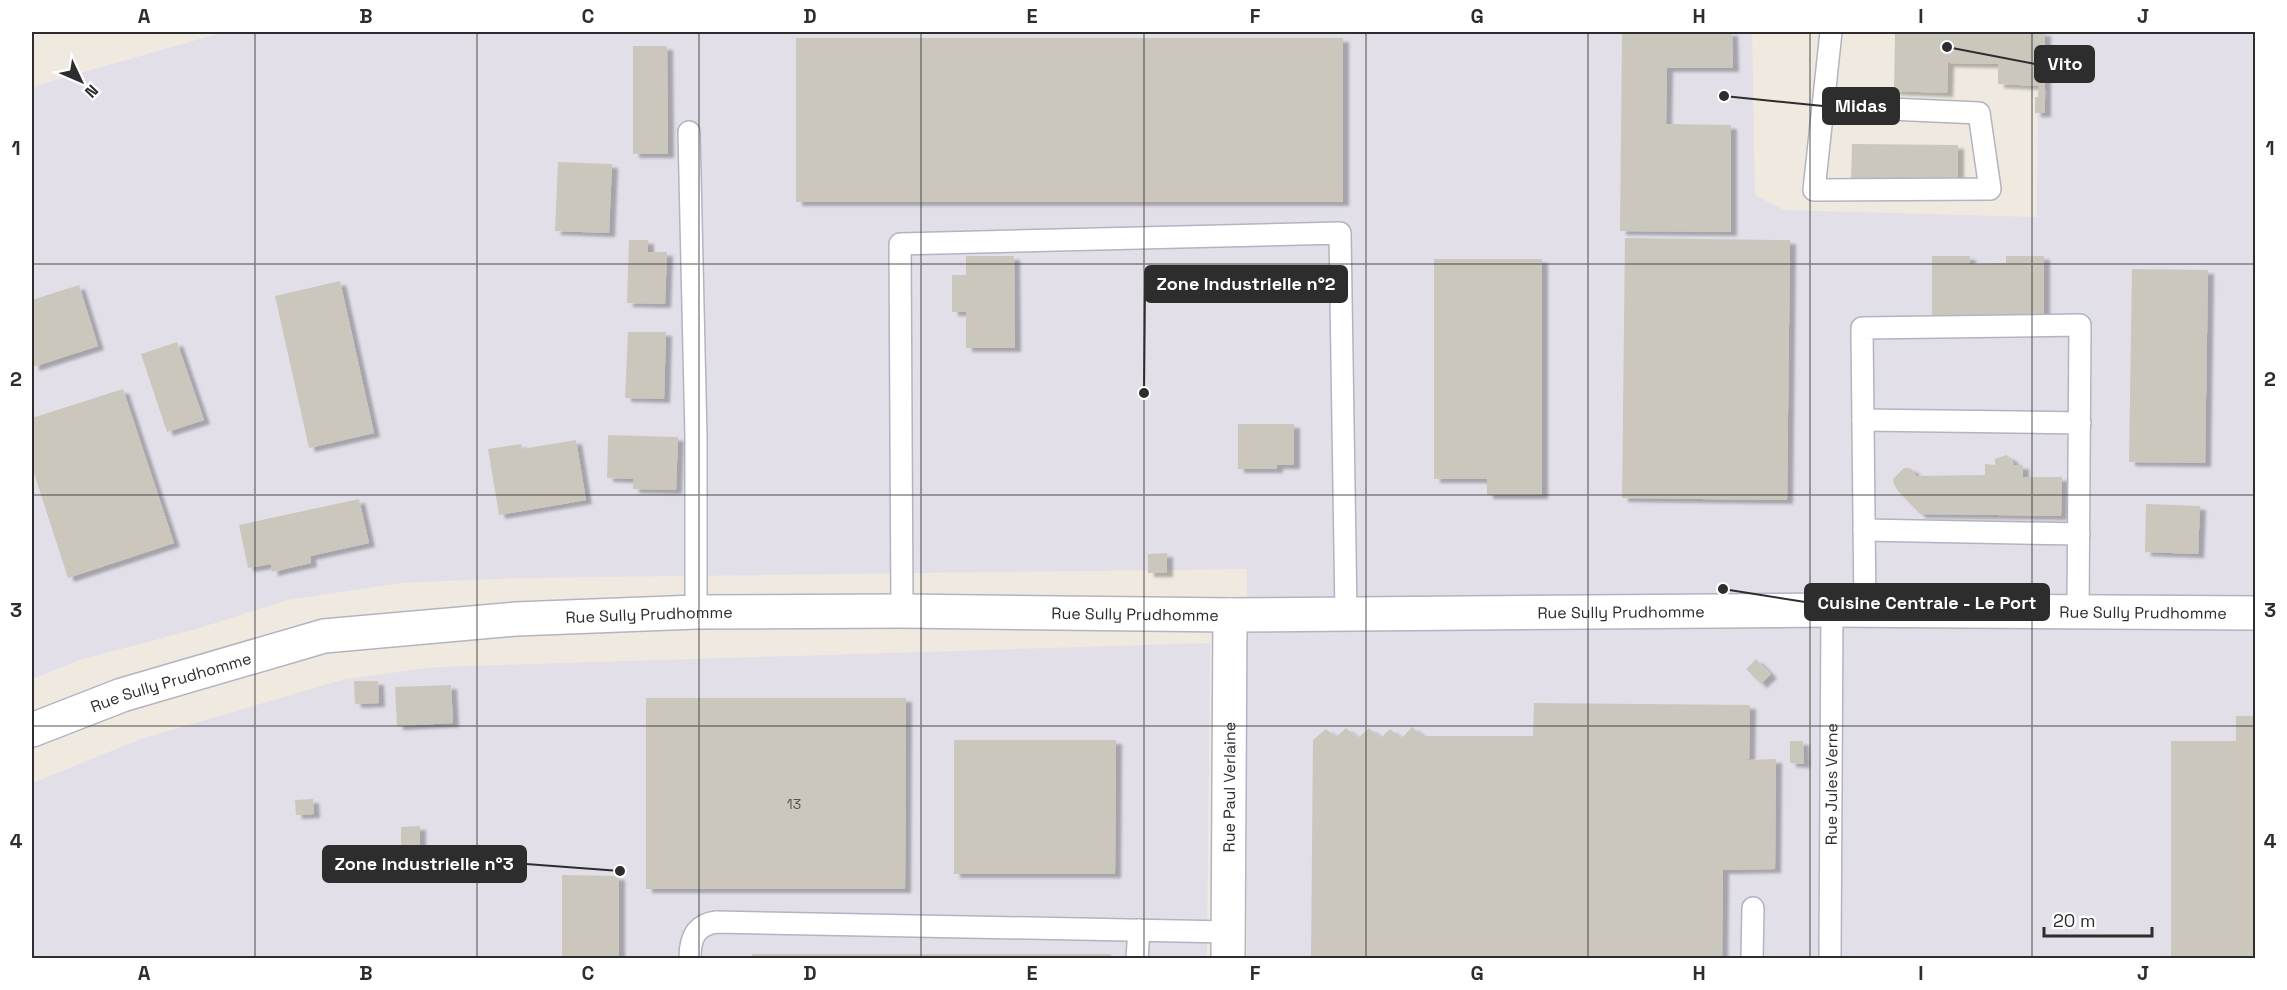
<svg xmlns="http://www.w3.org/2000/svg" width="2287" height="990" font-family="'Space Grotesk',sans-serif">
<defs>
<filter id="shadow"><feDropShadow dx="6" dy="4" stdDeviation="1.5" flood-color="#0004"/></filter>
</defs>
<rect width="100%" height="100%" fill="#efe9df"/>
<path fill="#e2dfe8" d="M224,32h1528l3,163 29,15 253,7 1,-185h217v926h-1008v-389l-732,9 -114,5 -113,17 -95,30 -114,30 -47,19v-592z
M1210,643l-3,315h-1175v-175l109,-44 204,-60 92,-12z"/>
<path fill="#cbc7bd" filter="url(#shadow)" d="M1622,32h110l1,36h-66l-1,56 65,1v107l-111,-1z
M1895,32h150v81h-10v-16h3l1,-11 -41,-2v-20l-50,-1 -1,30 -53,-2z
M796,38h547v164h-547z
M633,46h34l1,108h-35z
M1852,144l106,1v36l-107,-1z
M558,162l54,2 -3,69 -54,-2z
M1625,238l165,2 -3,260 -165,-2z
M629,240h19v12h19l-2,52 -38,-1z
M966,256h48l1,92h-49v-36h-14v-37h14z
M1932,256h38v8l36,-1v-7h38v62l-112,-1z
M1434,259h108v236h-55v-16h-53z
M2132,269l76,1 -3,193 -76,-1z
M340,281l34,152 -65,15 -34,-152z
M79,285l19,61 -65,21 -1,-67z
M628,332h38l-2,67 -39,-1z
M177,342l27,78 -37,12 -26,-78z
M123,389l51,154 -106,35 -36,-111v-49z
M1238,424h56v41h-17v4h-39z
M608,435l70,2 -2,53 -43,-1v-10l-26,-1z
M576,440l10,60 -87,15 -11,-66 33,-5 1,5z
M2006,455l6,4 2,6h9v12h39l-1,39 -141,-2 -22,-23 -4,-7 -1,-5 11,-11h6l4,3 2,5 69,-1v-11l10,1v-6z
M359,499l10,44 -59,13 1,7 -39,9 -1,-8 -23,4 -9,-43z
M2146,504l54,2 -2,48 -53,-2z
M1167,553v20h-19v-19z
M1756,659l15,15 -10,10 -15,-15z
M354,681h24l1,22 -24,1z
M451,685l2,38 -56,3 -2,-39z
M646,698h260l-1,191h-259z
M1534,703l216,2 -1,55 27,-1 -1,110 -52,1 -1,88h-411l2,-218 13,-11 10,8 10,-9 12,10 11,-10 12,10 9,-9 12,9 10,-11 11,9h110z
M2236,716h20v242h-85v-217h65z
M954,740h162l-1,134h-161z
M1790,741h13l1,23 -14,-1z
M313,799l1,15 -18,1 -1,-15z
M420,826v24h-19v-23z
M562,875l57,1v82h-57z
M752,954h359v4h-359z"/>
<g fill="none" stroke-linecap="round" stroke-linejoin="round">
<defs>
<g id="service">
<path d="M1823,106l156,7 11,76 -176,1 17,-158"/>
<path d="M689,132l7,305v175"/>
<path d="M1863,420l217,3"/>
<path d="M1864,530l215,4"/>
<path d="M1865,610l-3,-282 218,-3 -2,287"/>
<path d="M902,611l-2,-367 440,-11 6,381"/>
<path d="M690,958c0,-19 5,-33 26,-36l512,10"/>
<path d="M1137,958l2,-28"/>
<path d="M1752,958l1,-50"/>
<path id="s1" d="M1830,958l2,-348"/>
</g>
<g id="tertiary">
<path id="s2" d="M32,730l90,-35 202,-59 192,-17 180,-7 206,-1 328,4 602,-5 424,3"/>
<path id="s3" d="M1228,958l2,-343"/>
</g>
</defs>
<use href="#service" stroke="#b3b4c1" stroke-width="24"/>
<use href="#tertiary" stroke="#b3b4c1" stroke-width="36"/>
<use href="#service" stroke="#fff" stroke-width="21"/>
<use href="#tertiary" stroke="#fff" stroke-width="33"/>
</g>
<path fill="none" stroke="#2d2d2d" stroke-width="1.5" stroke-opacity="0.55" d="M255,32v926M477,32v926M699,32v926M921,32v926M1144,32v926M1366,32v926M1588,32v926M1810,32v926M2032,32v926M32,264h2224M32,495h2224M32,726h2224"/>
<g text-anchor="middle" stroke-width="4.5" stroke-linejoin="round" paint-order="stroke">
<g font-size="14" fill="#545451">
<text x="794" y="809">13</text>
</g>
<g font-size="16" fill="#2d2d2d" stroke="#fff">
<text dy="6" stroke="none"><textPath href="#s2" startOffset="1605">Rue Sully Prudhomme</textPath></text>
<text dy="6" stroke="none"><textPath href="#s2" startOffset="2127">Rue Sully Prudhomme</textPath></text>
<text dy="6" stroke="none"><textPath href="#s2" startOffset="1119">Rue Sully Prudhomme</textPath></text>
<text dy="6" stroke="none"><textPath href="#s2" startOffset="633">Rue Sully Prudhomme</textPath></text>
<text dy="6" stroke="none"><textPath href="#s2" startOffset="147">Rue Sully Prudhomme</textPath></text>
<text dy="6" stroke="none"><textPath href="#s1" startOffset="174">Rue Jules Verne</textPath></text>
<text dy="6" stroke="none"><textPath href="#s3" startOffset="171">Rue Paul Verlaine</textPath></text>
</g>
</g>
<path fill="none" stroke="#2d2d2d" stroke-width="2" d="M1947 47L2035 64M1724 96L1823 106M1144 393L1145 284M1723 589L1805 602M620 871L526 864"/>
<g fill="#2d2d2d" stroke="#fff" stroke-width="2">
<circle cx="1947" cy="47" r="6"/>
<circle cx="1724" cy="96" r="6"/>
<circle cx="1144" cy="393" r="6"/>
<circle cx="1723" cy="589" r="6"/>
<circle cx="620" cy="871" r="6"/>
</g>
<g fill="#2d2d2d" stroke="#2d2d2d" stroke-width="2">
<rect x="2035" y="46" width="59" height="36" rx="6"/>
<rect x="1823" y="88" width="76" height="36" rx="6"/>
<rect x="1145" y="266" width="202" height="36" rx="6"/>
<rect x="1805" y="584" width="244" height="36" rx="6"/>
<rect x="323" y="846" width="203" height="36" rx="6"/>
</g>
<g font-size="18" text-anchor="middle" font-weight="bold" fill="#fff">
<text x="2065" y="70">Vito</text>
<text x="1861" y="112">Midas</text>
<text x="1246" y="290">Zone Industrielle n°2</text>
<text x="1927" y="609">Cuisine Centrale - Le Port</text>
<text x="424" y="870">Zone industrielle n°3</text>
</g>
<rect width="2287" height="990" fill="none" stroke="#ffffff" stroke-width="66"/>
<g transform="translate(81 81) rotate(134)" stroke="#ffffff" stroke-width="4.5" paint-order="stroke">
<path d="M0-4.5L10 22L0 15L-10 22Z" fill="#2d2d2d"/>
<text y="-9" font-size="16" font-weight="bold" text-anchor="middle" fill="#2d2d2d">N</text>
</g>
<path d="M2044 927v9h108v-9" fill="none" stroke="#2d2d2d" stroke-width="3"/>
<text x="2053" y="927" font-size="18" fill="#2d2d2d" stroke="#ffffff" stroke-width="4.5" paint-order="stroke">20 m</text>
<rect x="33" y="33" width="2221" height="924" fill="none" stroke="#2d2d2d" stroke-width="2"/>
<g font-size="20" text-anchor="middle" font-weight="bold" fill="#2d2d2d">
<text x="144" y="23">A</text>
<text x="366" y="23">B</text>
<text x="588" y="23">C</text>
<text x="810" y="23">D</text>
<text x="1032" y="23">E</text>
<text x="1255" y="23">F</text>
<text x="1477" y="23">G</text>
<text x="1699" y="23">H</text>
<text x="1921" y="23">I</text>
<text x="2143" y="23">J</text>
<text x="16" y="155">1</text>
<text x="2270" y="155">1</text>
<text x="16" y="386">2</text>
<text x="2270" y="386">2</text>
<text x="16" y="617">3</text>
<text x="2270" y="617">3</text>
<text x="16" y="848">4</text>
<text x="2270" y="848">4</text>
<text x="144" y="980">A</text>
<text x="366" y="980">B</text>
<text x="588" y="980">C</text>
<text x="810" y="980">D</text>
<text x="1032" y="980">E</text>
<text x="1255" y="980">F</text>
<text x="1477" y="980">G</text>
<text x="1699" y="980">H</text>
<text x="1921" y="980">I</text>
<text x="2143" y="980">J</text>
</g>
</svg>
